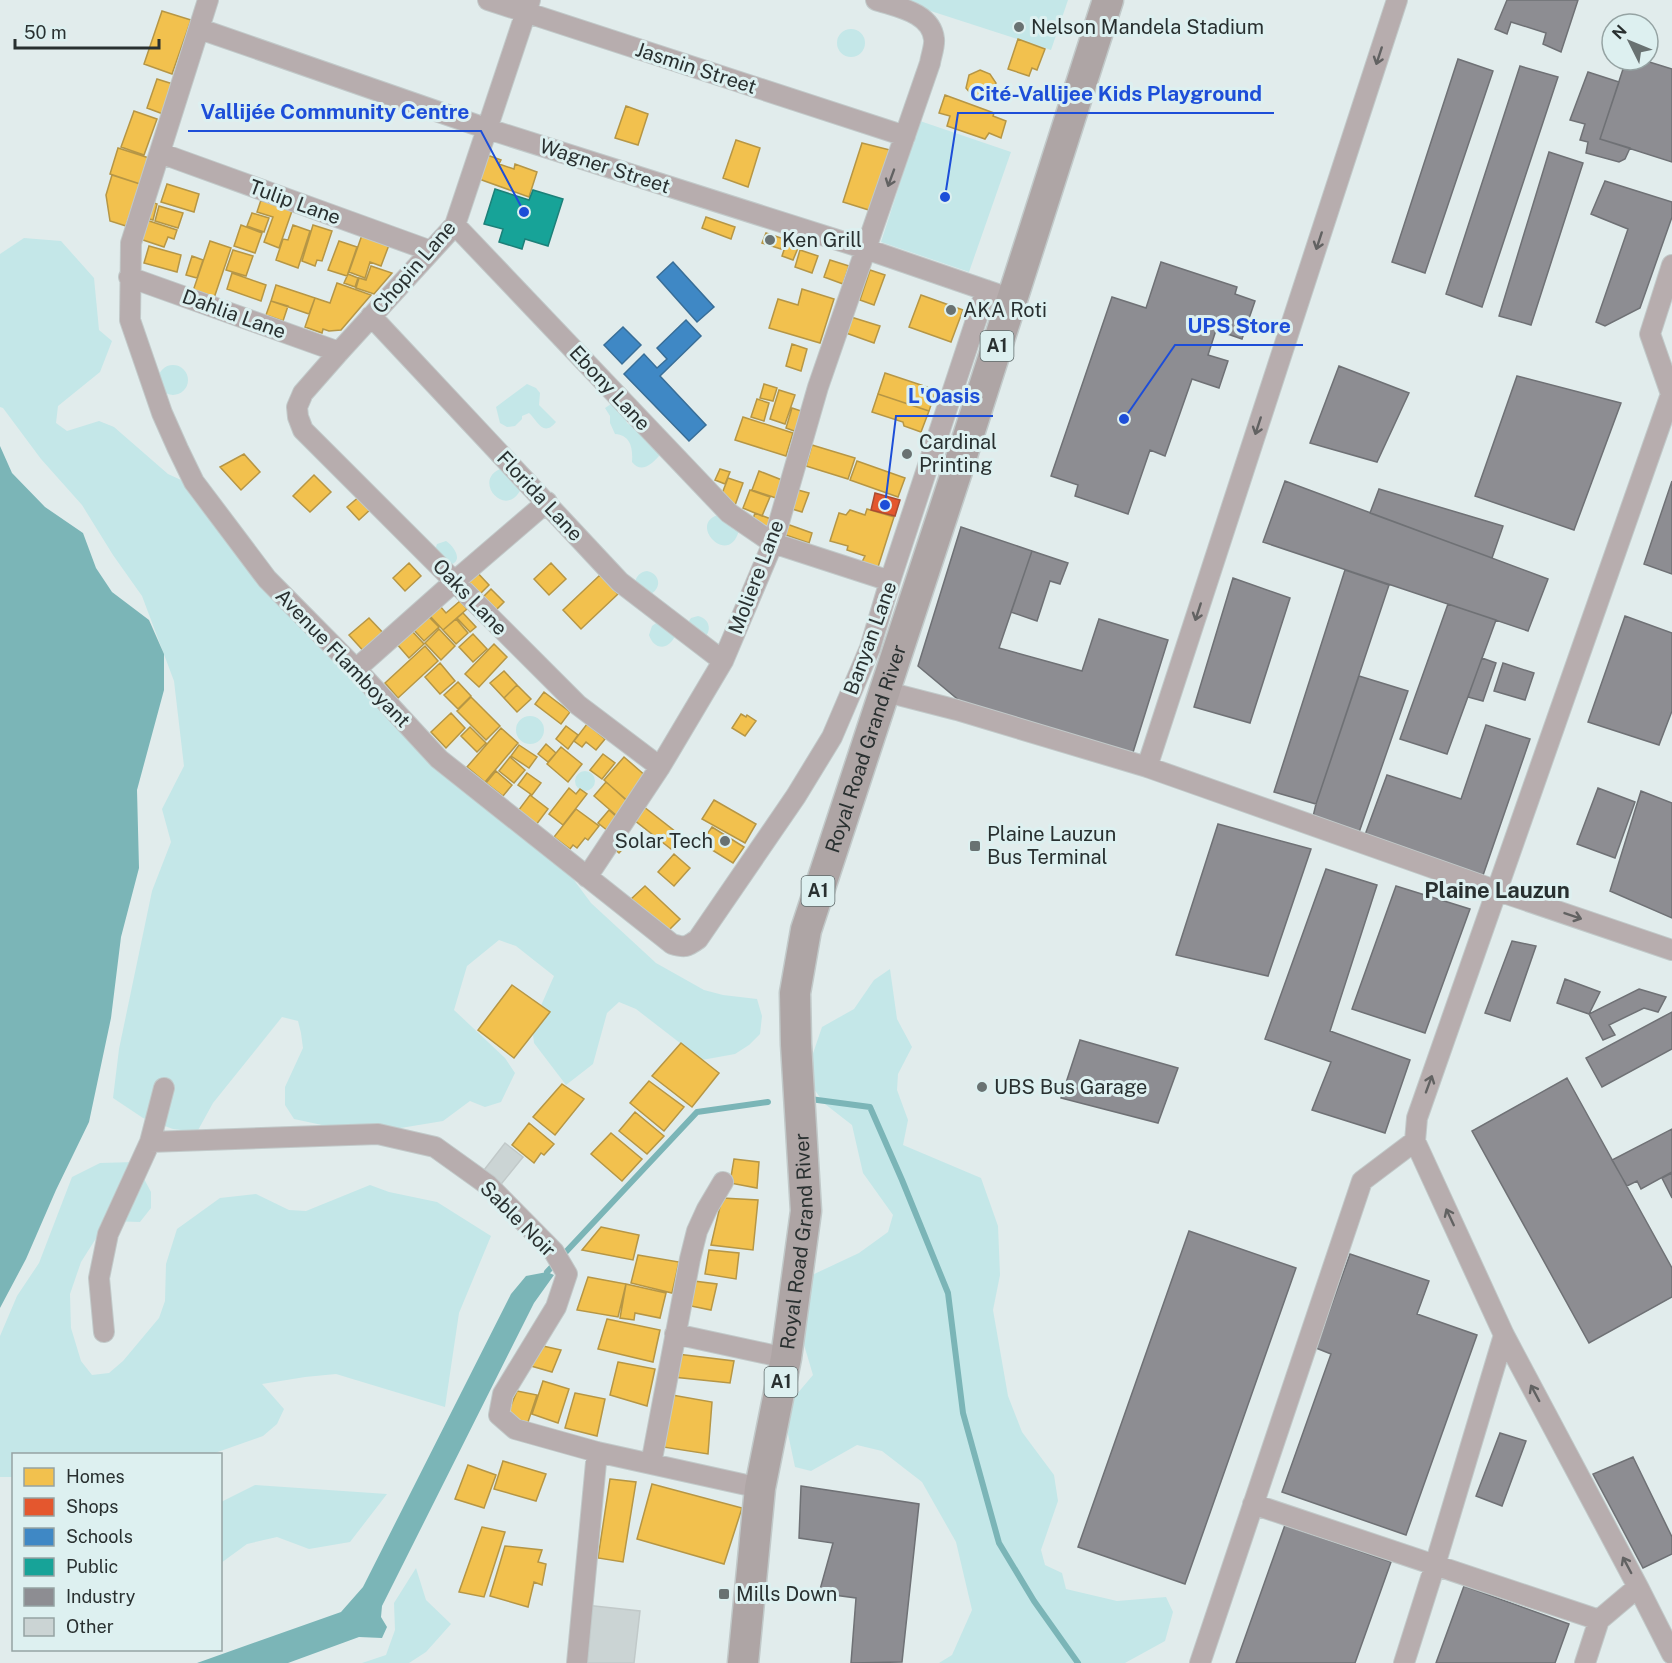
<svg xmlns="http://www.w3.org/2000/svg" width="1672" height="1663" font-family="'Public Sans',sans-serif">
<rect width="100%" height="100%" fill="#e1ecec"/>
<path fill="#c4e7e8" d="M907,0h161l-17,50 -145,-47z
M837 43a14 14 0 1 1 28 0a14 14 0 1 1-28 0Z
M920,121l91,31 -42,120 -88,-30z
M24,238l37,3 33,37 5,52 13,11 -12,31 -42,34 -2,17 11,8 32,-10 15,6 54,47 24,11 73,98 300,285 26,35 65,60 48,27 19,5 34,4 5,17 -2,18 -11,11 -14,9 -33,6 -66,-51 -17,-7 -12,11 -14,51 -27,21 -32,-42 -2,-17 22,-50 -38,-30 -17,-6 -32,26 -13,44 51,48 10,15 -14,29 -16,5 -15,-6 -27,20 -79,13 -70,-15 -9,-14v-18l18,-39 -2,-15 -3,-12 -16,-4 -69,86 -16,29 -24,-3 -30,-11 -30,-20 6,-49 33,-158 19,-49 -9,-33 22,-43 -10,-85 -32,-85 -29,-41 -31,-50 -41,-46 -38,-51 -3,-1v-153z
M158 380a15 15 0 1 1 30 0a15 15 0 1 1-30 0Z
M527,384l9,4 4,5 -1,12 17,17c-13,16 -19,-2 -27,-9l-7,3v3l-7,7 -8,1 -7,-4 -4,-16z
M611,404l16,13 -1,4 2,3c15,4 11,6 18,17l11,6 2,9c-7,8 -18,18 -27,6 1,-13 -1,-27 -17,-28l-5,-11v-7l-5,-8z
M503,468l18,21c-16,32 -51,-11 -18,-21z
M722,514l17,16c-10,40 -55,-9 -17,-16z
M446,541c9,6 18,21 3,24l-14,-15 2,-6z
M647,571c14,3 15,18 2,24l-14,-12c1,-7 5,-11 12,-12z
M698,616c10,2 14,12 8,20l-20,-11 5,-7z
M659,621l16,15c-7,15 -21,14 -26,-1l3,-9z
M516 730a14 14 0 1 1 28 0a14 14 0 1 1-28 0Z
M575 781a10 10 0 1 1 20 0a10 10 0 1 1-20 0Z
M890,969l7,50 15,28 -14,27 -1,16 11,30 -5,25 78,33 17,48 2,49 -7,35 15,86 14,36 32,43 4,26 -17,49 4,15 17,8 4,16 51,12 49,-4 7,15 -8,29 -40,22h-186l13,-8 20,-45 -16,-68 -34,-60 -40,-31 -25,-6 -46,26 -16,-4 -7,-33 3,-33 22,-26 -14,-47 11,-52 49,-23 29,-21 5,-17 -30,-42 -11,-48 -27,-21 -20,-27 17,-50 32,-18 20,-29z
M135,1162l16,30v16l-11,14 -33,-1 -26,41 -11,32 1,34 10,33 11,14 17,-2 14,-12 36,-43 6,-17 1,-37 11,-35 43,-31 36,-4 33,16 17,1 64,-26 19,7 48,10 54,34 -32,77 -14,94 -109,-33 -31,3 -43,7 22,25 -7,15 -14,12 -51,18h-86l-17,-1 -6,1h-89l-1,23h-13v-141l17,-40 22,-33 33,-86 28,-14z
M255,1485l132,9 -37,48 -41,7 -32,-12 -30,7 -26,19v-61z
M416,1568l10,32 25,24 -25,28 -17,11h-47l24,-8 9,-25 -1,-27z"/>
<path fill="#7bb5b7" d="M0,446l12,27 33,34 38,26 13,35 16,24 37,28 15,34v36l-27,100 2,78 -18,69 -10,81 -22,104 -33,68 -30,69 -26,49z
M547,1272l7,3 -20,28 -152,303 -1,11 6,10 -5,11 -23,-1 -71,26h-91l144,-51 22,-25 148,-293 15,-18z"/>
<path fill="#f2c14e" stroke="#b69645" stroke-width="1.5" d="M162,11l29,9 -19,54 -28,-10z
M1018,39l27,10 -8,21 -5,-2 -3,8 -21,-7z
M980,70l10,4 6,9 -4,8 -9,7 -11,-3 -6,-7 3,-13z
M157,79l16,5 -10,30 -16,-6z
M945,95l49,18 -1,3 13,5 -5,17 -12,-5 -4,6 -38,-13 3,-10 -11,-3z
M626,106l22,8 -10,31 -23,-7z
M134,111l23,8 -13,36 -23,-8z
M736,140l24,8 -12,39 -25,-9z
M862,143l28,7 -18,61 -29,-9z
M118,148l31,10 -9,26 -30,-10z
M487,155l14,5 -2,4 15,5 1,-5 22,8 -8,25 -50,-18z
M112,175l28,9 -14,42 -16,-5 -4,-26z
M167,184l32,10 -5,18 -33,-10z
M149,197l6,2 -1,4 3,1 -4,16 -10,-3z
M261,200l31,11 -13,37 -15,-6 9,-25 -16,-5z
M159,206l24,7 -5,15 -23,-7z
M252,213l17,5 -5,14 -17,-6z
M706,217l29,10 -4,12 -29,-11z
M143,219l34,11 -3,9 -6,-2 -4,10 -27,-9z
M241,225l21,8 -7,20 -21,-7z
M293,225l17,6 -12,37 -22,-8 7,-21 5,1z
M313,225l19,6 -10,30 -5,-1 -2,6 -13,-5z
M766,233l18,6 -3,10 -19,-6z
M362,235l27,10 -8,21 -11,-4 -5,16 -16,-6z
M210,241l21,7 -17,50 -21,-7z
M339,241l18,6 -10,29 -19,-6z
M786,244l12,4 -5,12 -11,-4z
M149,246l32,9 -4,17 -33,-9z
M233,250l20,6 -7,20 -20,-6z
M800,250l18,6 -6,17 -17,-6z
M192,256l11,4 -6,18 -11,-3z
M830,260l19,6 -6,18 -19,-7z
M371,266l21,7 -18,21 -18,-6 3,-10 7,2z
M870,270l15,5 -11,30 -14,-5z
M232,273l34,12 -5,16 -34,-12z
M348,274l10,4 -3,9 -11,-4z
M337,283l34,12 -30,35 -12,1 -6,-2 -1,4 -17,-6 10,-29 15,5z
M276,285l39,13 -6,16 -38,-13z
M802,289l32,10 -14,44 -51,-15 9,-29 20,6z
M921,295l42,15 -12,32 -42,-15z
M271,301l17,5 -5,15 -17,-6z
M851,317l29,9 -6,17 -28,-10z
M792,344l15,5 -6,22 -15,-5z
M885,373l51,17 -7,21 -51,-17z
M764,384l13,4 -4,13 -13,-3z
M779,390l16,5 -10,29 -15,-5z
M878,394l51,17 -8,21 -17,-6 -1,-4 -31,-10z
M757,399l12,4 -5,18 -13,-4z
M792,408l12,4 -7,20 -11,-4z
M743,417l50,16 -7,23 -51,-16z
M812,445l43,13 -7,21 -42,-13z
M244,454l16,18 -19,18 -21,-23z
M857,461l48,17 -7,19 -48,-17z
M720,469l10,3 -5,12 -10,-4z
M759,471l23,9 -6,18 -24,-8z
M314,475l17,17 -21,20 -17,-16z
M728,478l15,5 -10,28 -13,-12z
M750,490l20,7 -8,19 -19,-8z
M798,490l11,3 -7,19 -10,-3z
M360,496l12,12 -13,12 -12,-13z
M867,509l27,8 -16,50 -16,-5 3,-6 -18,-6 1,-4 -18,-5 9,-28 7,2 4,-5 15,5z
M755,513l16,6 -3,9 -16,-6z
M784,523l28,10 -3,10 -29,-10z
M409,563l12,13 -16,15 -12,-13z
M551,563l15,16 -17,16 -15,-16z
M474,569l15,16 -10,10 -16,-15z
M600,575l18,19 -37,35 -18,-19z
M491,589l13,13 -10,10 -13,-13z
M460,601l7,8 -24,21 -14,-15 11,-9 6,7z
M463,613l13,14 -6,5 -13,-14z
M428,616l11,11 -15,14 -11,-12z
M369,618l18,19 -20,18 -18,-20z
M456,619l12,14 -12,11 -13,-14z
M439,629l16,17 -14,14 -16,-17z
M411,630l13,14 -15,14 -13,-15z
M473,634l14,15 -14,13 -14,-15z
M494,644l13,13 -28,30 -14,-13z
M425,646l13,15 -40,37 -13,-15z
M440,663l15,18 -15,13 -15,-17z
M504,671l13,14 -13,13 -14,-15z
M458,682l13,14 -13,13 -14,-14z
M517,685l14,14 -14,13 -13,-14z
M544,692l26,20 -9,12 -26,-20z
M471,697l29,29 -14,14 -29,-29z
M451,713l14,15 -19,20 -15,-16z
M741,714l5,3 1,-2 9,6 -11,15 -13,-8z
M587,724l18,15 -9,11 -10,-8 -4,5 -8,-6z
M566,726l12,9 -10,14 -12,-10z
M470,727l16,16 -9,9 -16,-16z
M501,728l17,15 -33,39 -18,-15z
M546,744l10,9 -8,9 -10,-8z
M519,745l18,12 -8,11 -18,-12z
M561,747l21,17 -14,18 -21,-18z
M603,754l12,9 -13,16 -12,-9z
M510,757l15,13 -11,13 -15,-12z
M624,757l23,20 -21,23 -22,-20z
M496,771l16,14 -9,11 -17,-13z
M527,773l14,10 -9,12 -14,-10z
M606,782l23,20 -12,14 -23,-20z
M569,788l7,6 4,-5 7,5 -24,31 -14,-11z
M530,795l18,14 -12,16 -18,-14z
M714,800l42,24 -11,19 -43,-24z
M639,803l42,33 -10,13 -42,-33z
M576,809l23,17 -11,14 -3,-2 -8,10 -4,-3 -3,4 -16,-12z
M609,810l10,9 -11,12 -10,-8z
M712,827l32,20 -11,16 -32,-20z
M623,833l8,7 -12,13 -8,-7z
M674,854l16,14 -16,18 -16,-14z
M645,886l35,33 -15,15 -35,-34z
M512,985l38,27 -36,46 -36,-28z
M681,1043l38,30 -27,34 -40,-31z
M649,1081l35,26 -20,24 -34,-28z
M562,1084l22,15 -29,36 -22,-18z
M635,1112l29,24 -17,18 -28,-23z
M529,1123l25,21 -10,11 -3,-2 -7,10 -22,-18z
M611,1133l31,26 -20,22 -31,-27z
M734,1159l25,3 -2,26 -27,-5z
M722,1198l36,2 -5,50 -42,-5z
M601,1227l38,8 -6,25 -51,-10z
M709,1250l30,3 -3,26 -31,-5z
M638,1255l41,7 -7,31 -41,-10z
M588,1277l38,7 -8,33 -41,-7z
M686,1280l31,4 -6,26 -30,-6z
M626,1284l40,9 -6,25 -25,-5 -1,7 -14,-2z
M607,1319l53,11 -7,32 -55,-13z
M543,1346l18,4 -9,22 -21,-6z
M677,1354l57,7 -4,22 -57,-6z
M618,1362l37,7 -8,37 -37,-11z
M543,1381l26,8 -11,34 -26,-9z
M517,1391l20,4 -10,30 -20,-10z
M575,1393l30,6 -8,37 -32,-8z
M672,1395l40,7 -4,52 -45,-7z
M503,1461l43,13 -10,27 -42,-12z
M468,1465l28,10 -12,33 -29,-9z
M610,1479l26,3 -13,80 -25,-4z
M652,1484l90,24 -18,56 -87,-25z
M482,1527l23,5 -21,65 -25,-5z
M505,1546l37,4 -4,12 8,2 -4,21 -8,-3 -6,25 -38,-11z"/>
<path fill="#e4572e" stroke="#ac4b2f" stroke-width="1.5" d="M875,493l25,7 -5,16 -24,-6z"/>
<path fill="#3f88c5" stroke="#386e98" stroke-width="1.5" d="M673,262l41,45 -17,15 -40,-45z
M686,320l15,16 -41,40 46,49 -17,16 -65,-67 20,-20 13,14 10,-9 -10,-11z
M623,327l18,18 -19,19 -18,-19z"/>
<path fill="#17a398" stroke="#1c8079" stroke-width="1.5" d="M495,189l34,11 4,-10 30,9 -15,47 -23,-7 -3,10 -23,-7 4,-13 -19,-5z"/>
<path fill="#8d8d92" stroke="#6f7175" stroke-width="1.5" d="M1507,0h71l-17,52 -18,-8 3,-11 -35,-11 -4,12 -12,-5z
M1458,59l35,12 -68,202 -33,-11z
M1626,60h17l29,9v93l-72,-23z
M1520,66l38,11 -76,230 -36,-13z
M1588,72l31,10 -19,57 30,9 -5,11 -6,3 -33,-9 2,-11 -8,-2 5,-16 -15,-4z
M1549,152l34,11 -52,162 -32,-9z
M1605,181l67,21v15l-32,91 -35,18 -9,-4 32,-93 -37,-15z
M1161,262l76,25 -2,7 20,7 -13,38 -26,-9 -8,25 20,6 -9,27 -27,-9 -27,77 -15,-6 -22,64 -53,-18 3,-11 -27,-9 61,-179 34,11z
M1339,366l70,27 -32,69 -67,-19z
M1517,376l104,27 -47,127 -99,-34z
M1285,481l263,98 -20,52 -265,-89z
M1672,481v93l-28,-10z
M1379,489l124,37 -11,32 -122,-45z
M961,527l71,24 -33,97 83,23 17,-52 69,21 -38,122 -151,-45 -61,-51z
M1032,551l36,12 -8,21 -10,-3 -13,40 -26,-9z
M1345,570l44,15 -73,219 -42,-12z
M1233,578l57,20 -40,125 -56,-16z
M1448,604l48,16 -49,134 -47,-15z
M1625,616l47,17v78l-13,34 -71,-23z
M1482,658l14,5 -13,38 -15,-4z
M1503,663l31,10 -9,27 -31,-9z
M1359,676l49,15 -52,150 -45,-16 5,-21z
M1486,725l44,14 -50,145 -118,-41 25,-68 74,24z
M1598,788l37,14 -20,56 -38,-14z
M1641,791l31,12v115l-62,-27z
M1218,824l93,25 -43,127 -92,-21z
M1326,869l51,16 -47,146 80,29 -25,73 -73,-23 19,-48 -66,-23z
M1396,886l74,23 -45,124 -73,-24z
M1512,941l24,5 -26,75 -25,-8z
M1565,979l35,13 -11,22 -32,-11z
M1639,989l27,8 -8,15 -14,-4 -35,17 6,10 -12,5 -14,-26z
M1672,1012v37l-70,38 -16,-29z
M1080,1040l98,28 -20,55 -97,-25z
M1567,1078l105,190v29l-83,46 -117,-212z
M1672,1129v43l-31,17 -4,-8 -10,5 -15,-26z
M1672,1173v25l-10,-20z
M1189,1231l107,37 -111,316 -107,-37z
M1350,1254l79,27 -12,33 60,21 -71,200 -124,-43 49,-138 -15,-6z
M1500,1433l26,8 -24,65 -26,-10z
M1633,1457l39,80v17l-29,14 -50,-94z
M801,1486l118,18 -17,158 -51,1 5,-65 -37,-5 14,-50 -34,-5z
M1285,1525l106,37 -36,101h-119z
M1464,1586l105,38 -14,39h-119z"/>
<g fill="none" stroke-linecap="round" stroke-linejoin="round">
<path stroke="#7bb5b7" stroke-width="6" d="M810,1099l60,8 32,73 46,113 15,120 36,130 35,58 44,62
M547,1272l150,-160 71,-10"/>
</g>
<path fill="#cbd4d4" stroke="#c1c9c9" stroke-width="1.5" d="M505,1143l18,14 -25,31 -17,-14z
M585,1605l55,6 -6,52h-55z"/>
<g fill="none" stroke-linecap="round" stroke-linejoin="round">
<defs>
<path id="street" d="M208,0l-77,243 -1,77 32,93 16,36 16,33 73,97 89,90 83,90 233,185c13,4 15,3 26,-5l98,-143 36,-59 38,-89 20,-67 96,-291
M488,0l417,136
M530,0l-75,225 -116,127 -36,41 -6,14 1,10 5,13 275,275 82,62
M200,29l288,100 378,120 131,45
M160,153l271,98
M455,225l274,288 44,30 117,38
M1672,265l-22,69 21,60 -254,724 -2,23 89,194 134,252 34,67
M129,277l210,75
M371,316l249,266 103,79
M356,669l99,-88 92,-79
M883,691l74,19 190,57 351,124 174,59
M1147,767l250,-767
M587,877l73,-110 63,-106 50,-118 45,-156 112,-324c1,-7 5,-17 4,-24 -3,-27 -38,-32 -58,-39
M150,1142l228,-8 57,13 53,38 66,67 13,22 -11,33 -53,87 -4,21 16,14 82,23 163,36
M104,1332l-5,-54 9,-44 42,-92 14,-54
M675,1334l111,24
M651,1464l39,-205 7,-28 10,-22 16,-27
M1253,1504l346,116
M577,1663l20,-211
M1200,1663l162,-482 53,-40
M1404,1663l31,-98 69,-230
M1585,1663l14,-43 39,-33"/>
<g id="primary">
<path id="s1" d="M743,1663l17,-175 26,-130 20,-147 -10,-167 -1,-51 11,-63 152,-462 150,-468"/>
</g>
</defs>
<use href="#street" stroke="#c1c9c9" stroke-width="22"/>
<use href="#primary" stroke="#c1c9c9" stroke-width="33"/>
<use href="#street" stroke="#b7adae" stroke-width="20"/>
<use href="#primary" stroke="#aea5a5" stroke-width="30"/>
</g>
<defs><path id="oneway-shaft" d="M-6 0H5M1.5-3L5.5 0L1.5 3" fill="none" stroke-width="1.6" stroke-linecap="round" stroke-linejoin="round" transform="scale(1.5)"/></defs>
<g stroke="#626262">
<use href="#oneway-shaft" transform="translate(1379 56) rotate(108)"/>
<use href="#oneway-shaft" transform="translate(891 178) rotate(110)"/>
<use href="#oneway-shaft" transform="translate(1319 241) rotate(108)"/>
<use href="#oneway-shaft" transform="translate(1258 426) rotate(108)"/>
<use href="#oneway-shaft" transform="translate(1198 612) rotate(108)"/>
<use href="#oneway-shaft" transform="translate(1573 916) rotate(19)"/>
<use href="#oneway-shaft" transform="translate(1429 1084) rotate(-70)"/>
<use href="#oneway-shaft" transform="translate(1450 1217) rotate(-115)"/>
<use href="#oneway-shaft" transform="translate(1535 1393) rotate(-118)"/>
<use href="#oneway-shaft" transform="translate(1627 1565) rotate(-118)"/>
</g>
<g fill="#697272" stroke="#ddf0f0" stroke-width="2">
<circle cx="1019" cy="27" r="6"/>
<circle cx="770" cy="240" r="6"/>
<circle cx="951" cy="310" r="6"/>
<circle cx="907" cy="454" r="6"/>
<circle cx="725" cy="841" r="6"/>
<rect x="969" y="840" width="12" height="12" rx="3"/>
<circle cx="982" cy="1087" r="6"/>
<rect x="718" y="1588" width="12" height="12" rx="3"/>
</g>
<g text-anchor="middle" stroke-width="6" stroke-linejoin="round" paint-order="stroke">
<g fill="#ddf0f0" stroke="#5f6a6a" stroke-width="1.5">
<rect x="980.5" y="331" width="33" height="30" rx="4.5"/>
<rect x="801.5" y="876" width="33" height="30" rx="4.5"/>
<rect x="764.5" y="1367" width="33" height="30" rx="4.5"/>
</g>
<g font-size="18" font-weight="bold" fill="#293030">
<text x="997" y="352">A1</text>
<text x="818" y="897">A1</text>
<text x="781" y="1388">A1</text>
</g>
<g font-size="20" fill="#293030" stroke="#ddf0f0" text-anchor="start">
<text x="1031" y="34">Nelson Mandela Stadium</text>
<text x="782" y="247">Ken Grill</text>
<text x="963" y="317">AKA Roti</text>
<text x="919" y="449">Cardinal<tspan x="919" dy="23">Printing</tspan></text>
<text x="987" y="841">Plaine Lauzun<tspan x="987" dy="23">Bus Terminal</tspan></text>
<text x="713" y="848" text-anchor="end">Solar Tech</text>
<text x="994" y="1094">UBS Bus Garage</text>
<text x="736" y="1601">Mills Down</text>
</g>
<g font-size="20" fill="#293030" stroke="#ddf0f0">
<text transform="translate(696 68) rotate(18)" y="7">Jasmin Street</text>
<text transform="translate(605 166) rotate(18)" y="7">Wagner Street</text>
<text transform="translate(295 202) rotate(20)" y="7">Tulip Lane</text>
<text transform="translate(414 267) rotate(-49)" y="7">Chopin Lane</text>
<text transform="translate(234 314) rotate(20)" y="7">Dahlia Lane</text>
<text transform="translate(610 388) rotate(47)" y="7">Ebony Lane</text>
<text transform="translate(540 496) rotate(47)" y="7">Florida Lane</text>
<text transform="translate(756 577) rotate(-69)" y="7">Moliere Lane</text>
<text transform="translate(470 597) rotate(46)" y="7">Oaks Lane</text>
<text transform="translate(870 638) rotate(-70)" y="7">Banyan Lane</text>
<text transform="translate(343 658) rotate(46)" y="7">Avenue Flamboyant</text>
<text dy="7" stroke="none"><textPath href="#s1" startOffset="930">Royal Road Grand River</textPath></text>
<text transform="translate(518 1219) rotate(45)" y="7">Sable Noir</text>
<text dy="7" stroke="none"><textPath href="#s1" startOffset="426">Royal Road Grand River</textPath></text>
</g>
<g font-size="22" font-weight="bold" fill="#293030" stroke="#ddf0f0">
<text x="1497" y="898">Plaine Lauzun</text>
</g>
</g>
<path fill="none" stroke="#1d4ed8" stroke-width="2" d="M945 197L958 113H1274M524 212L481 131H188M1124 419L1175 345H1303M885 505L896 416H993"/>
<g fill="#1d4ed8" stroke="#ddf0f0" stroke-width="2">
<circle cx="945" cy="197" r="6"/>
<circle cx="524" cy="212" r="6"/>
<circle cx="1124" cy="419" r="6"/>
<circle cx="885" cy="505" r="6"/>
</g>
<g font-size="21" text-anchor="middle" font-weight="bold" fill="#1d4ed8" stroke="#ddf0f0" stroke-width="6" stroke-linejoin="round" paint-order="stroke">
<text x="1116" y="101">Cité-Vallijee Kids Playground</text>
<text x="335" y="119">Vallijée Community Centre</text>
<text x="1239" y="333">UPS Store</text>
<text x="944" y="403">L'Oasis</text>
</g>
<rect x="12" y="1453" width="210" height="198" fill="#ddf0f0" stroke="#95a3a3" stroke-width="1.5"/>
<rect x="24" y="1468" width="30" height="18" fill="#f2c14e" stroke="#95a3a3" stroke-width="1.5"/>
<text x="66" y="1483" font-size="18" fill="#293030">Homes</text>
<rect x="24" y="1498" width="30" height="18" fill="#e4572e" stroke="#95a3a3" stroke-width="1.5"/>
<text x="66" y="1513" font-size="18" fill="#293030">Shops</text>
<rect x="24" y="1528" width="30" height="18" fill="#3f88c5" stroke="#95a3a3" stroke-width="1.5"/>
<text x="66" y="1543" font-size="18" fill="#293030">Schools</text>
<rect x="24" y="1558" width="30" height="18" fill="#17a398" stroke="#95a3a3" stroke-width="1.5"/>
<text x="66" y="1573" font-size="18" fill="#293030">Public</text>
<rect x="24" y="1588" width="30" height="18" fill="#8d8d92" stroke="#95a3a3" stroke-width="1.5"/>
<text x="66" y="1603" font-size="18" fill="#293030">Industry</text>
<rect x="24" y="1618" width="30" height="18" fill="#cbd4d4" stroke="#95a3a3" stroke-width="1.5"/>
<text x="66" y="1633" font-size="18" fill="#293030">Other</text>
<g transform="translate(1630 42) rotate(313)"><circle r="28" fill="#ddf0f0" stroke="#95a3a3" stroke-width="1.5"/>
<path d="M0-4.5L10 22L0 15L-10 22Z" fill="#697272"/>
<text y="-9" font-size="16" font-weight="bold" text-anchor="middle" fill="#293030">N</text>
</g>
<path d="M15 39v9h144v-9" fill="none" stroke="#293030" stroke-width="3"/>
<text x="24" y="39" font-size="18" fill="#293030" stroke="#ddf0f0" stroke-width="4.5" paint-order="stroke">50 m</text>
</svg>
